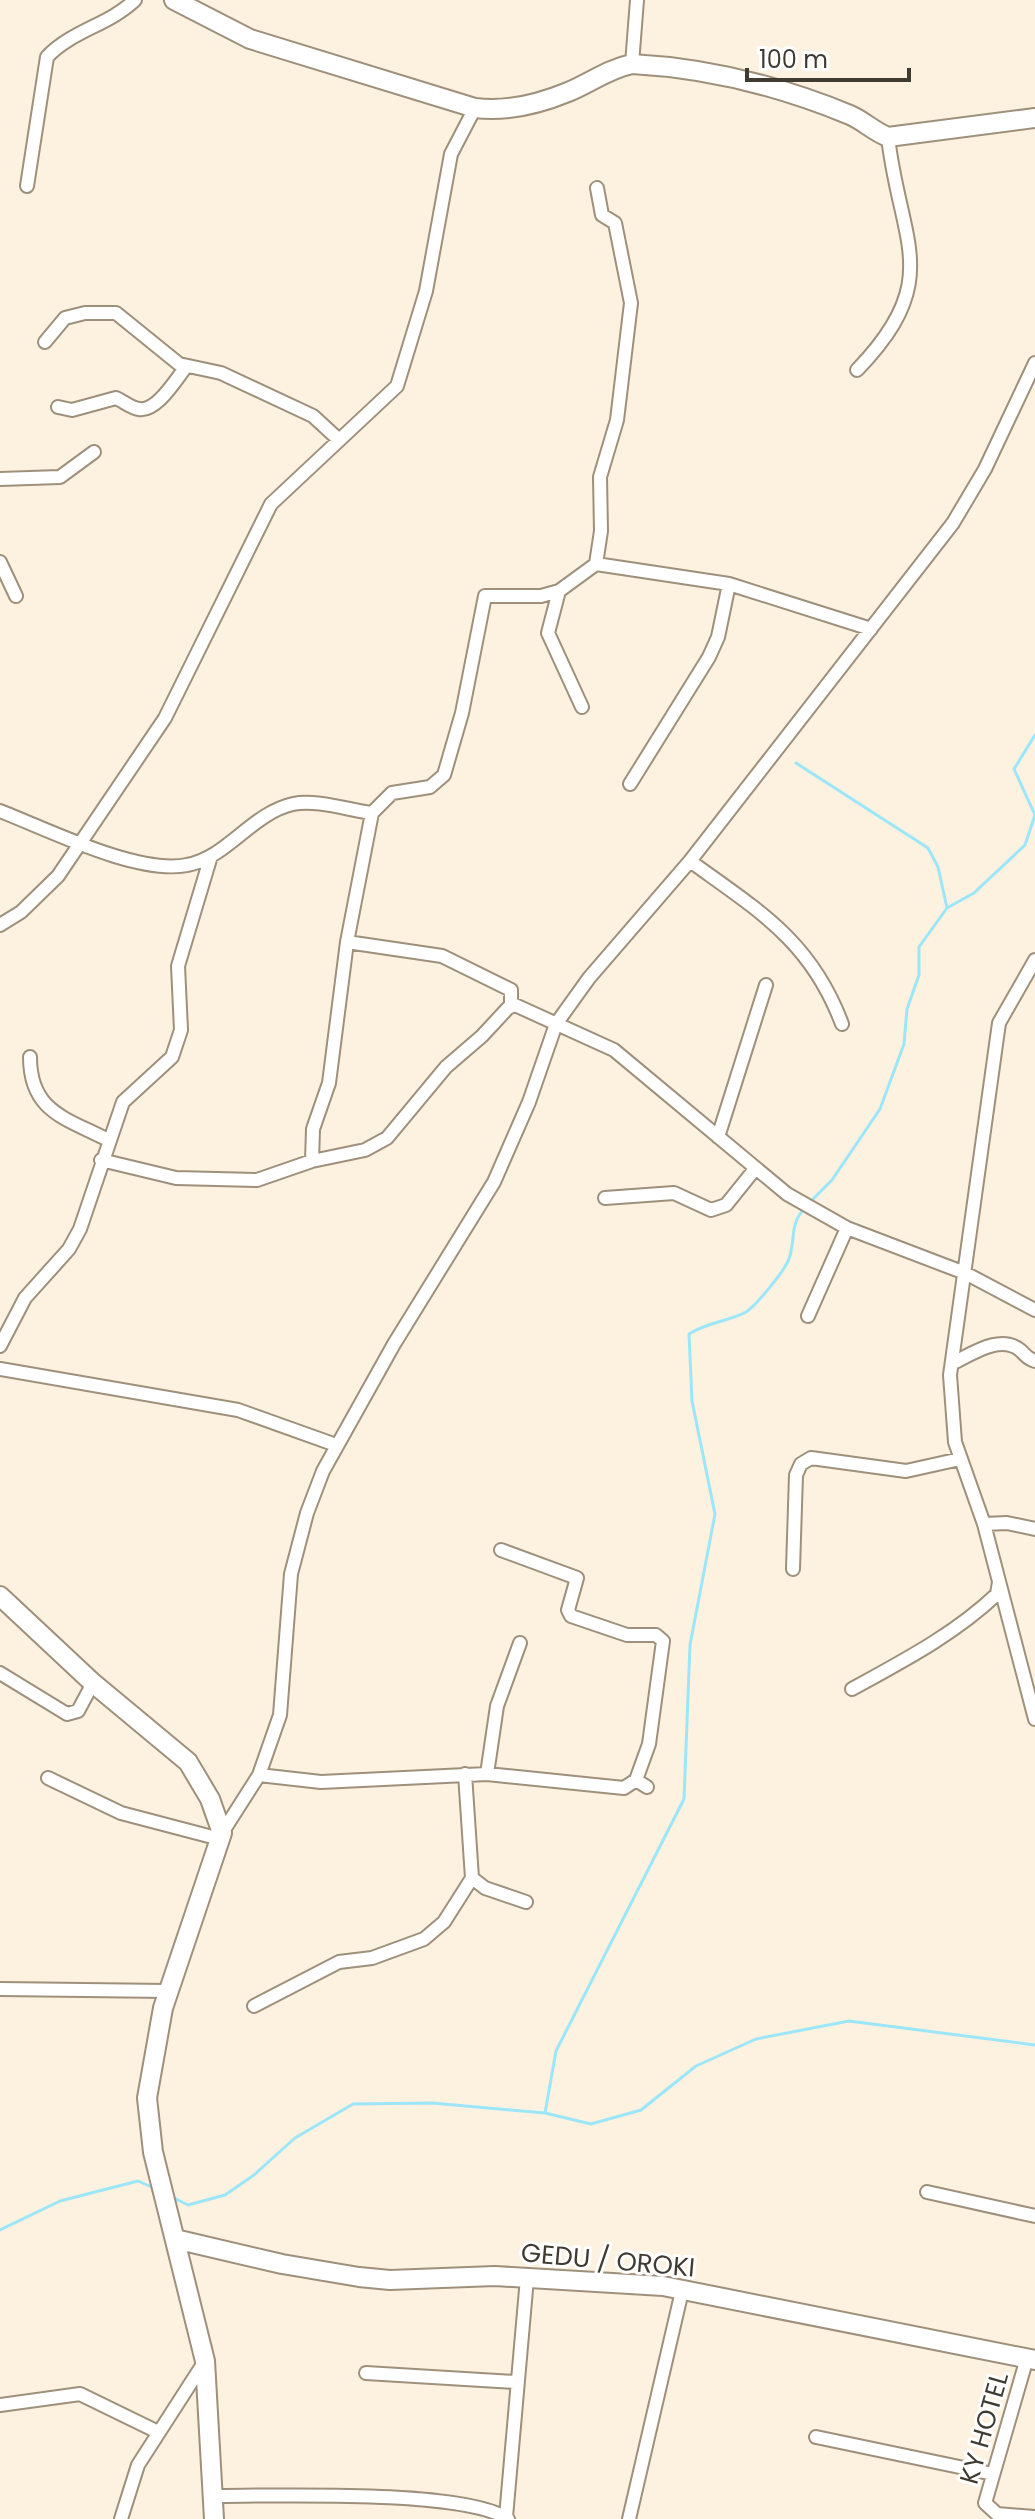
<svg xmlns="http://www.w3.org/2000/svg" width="1035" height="2519" font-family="Poppins,sans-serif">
<rect width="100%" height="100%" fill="#fdf1df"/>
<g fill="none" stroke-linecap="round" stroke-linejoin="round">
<path stroke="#9ce6fa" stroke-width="3" d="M796,763l132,85 10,19 9,41
M810,1202l22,-22 48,-71 24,-65 3,-35 12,-34v-28l28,-39 27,-15 51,-48 10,-30 -21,-46 21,-34
M545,2113l11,-62 128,-252 6,-154 25,-131 -23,-113 -3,-67c19,-12 41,-13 57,-22 10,-6 39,-42 43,-53 7,-20 0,-35 16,-51
M172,2197l16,8 37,-10 29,-20 41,-37 58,-34 79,-1 113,10 46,11 50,-14 55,-44 60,-27 93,-18 186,24
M0,2230l60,-29 78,-20 16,7"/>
<defs>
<path id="street" d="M632,64l5,-64
M27,186l20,-129c24,-26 62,-32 88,-57
M45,342l20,-24 20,-5h31l63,51 42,9 92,43 25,23
M857,370c88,-91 43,-127 31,-233
M58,407l14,3 44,-12c7,3 15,10 23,11 18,3 37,-30 47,-42
M0,479l60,-2 34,-25
M0,562l16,34
M596,564l133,20 142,45
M559,591l-11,42 34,74
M630,784l79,-127 9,-20 11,-53
M0,811c47,18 137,64 187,54 40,-7 65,-52 106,-61 23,-5 56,6 79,9
M690,861c69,50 121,80 152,163
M0,925l21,-13 37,-36 107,-158 106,-214 126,-118 29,-95 25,-137 24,-46
M347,942l95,14 69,34v16
M1035,960l-36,63 -49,352 5,67 29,82 51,195
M30,1057c0,55 36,61 78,83
M718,1137l48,-152
M101,1160l75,18 81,2 55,-19 53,-11 22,-12 59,-71 36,-31 26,-28 7,-3 99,45 173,144 60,34 118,45 70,37
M312,1161l1,-32 16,-46 18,-141 25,-129 20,-20 38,-6 14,-12 18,-62 23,-117h56l18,-5 37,-27 5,-33 -1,-54 17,-57 14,-117 -16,-80 -13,-8 -5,-27
M605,1198l69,-5 37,17 15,-5 29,-36
M808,1316l39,-88
M0,1346l25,-48 44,-49 11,-20 43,-127 49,-45 9,-27 -3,-64 33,-110
M953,1363c19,-9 47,-29 67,-13 6,5 6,8 15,11
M0,1369l238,41 98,35
M984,1524l23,-1 28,6
M501,1550l76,28 -9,32 3,6 56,19h29l7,6 -14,103 -13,36
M793,1569l3,-94 5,-11 10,-6 95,13 54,-12
M0,1673l67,41 11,-3 15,-28
M852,1689c51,-28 103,-55 145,-95l2,-12
M487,1774l10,-68 23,-63
M259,1775l62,7 166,-8 137,14 12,-8 11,7
M48,1778l73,35 99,26
M222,1833l37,-58 21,-60 11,-141 16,-61 16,-42 71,-127 100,-162 35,-80 27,-78 33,-46 101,-117 263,-338 32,-54 50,-106
M472,1878l13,10 41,14
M0,1989l168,2
M254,2006l85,-44 33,-4 52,-19 20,-17 28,-44 -7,-104
M927,2192l108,24
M1027,2358l-42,145 12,11 38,3
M366,2373l149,9
M0,2405l80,-11 78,38
M816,2437l177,37
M213,2496c60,0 250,-7 295,23
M506,2517l21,-239
M121,2519l17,-54 67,-104
M629,2519l53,-228"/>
<path id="secondary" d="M174,0l76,39 225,69c32,4 64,-4 93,-16 22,-9 40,-23 64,-28 76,4 148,22 218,51 14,6 23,16 38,22l147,-19
M0,1596l93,87 95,79 22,37 12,34 -59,175 -16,90 6,54 52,209 9,158
M175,2239l107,25 77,13 31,3 105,-4 168,10 372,74"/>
</defs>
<use href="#street" stroke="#9e907b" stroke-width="16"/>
<use href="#secondary" stroke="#9e907b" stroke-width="22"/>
<use href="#street" stroke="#fff" stroke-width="12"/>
<use href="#secondary" stroke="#fff" stroke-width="18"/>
</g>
<g text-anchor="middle" stroke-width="6" stroke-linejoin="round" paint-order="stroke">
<g font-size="26" fill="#403b31" stroke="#fff">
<text transform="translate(608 2260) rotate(5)" y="9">GEDU / OROKI</text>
<text transform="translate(984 2428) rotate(-74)" y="9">KY HOTEL</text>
</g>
</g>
<path d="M747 68v12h162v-12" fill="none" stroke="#403b31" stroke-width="4"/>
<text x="759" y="68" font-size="24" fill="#403b31" stroke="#ffffff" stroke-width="6" paint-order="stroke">100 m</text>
</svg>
